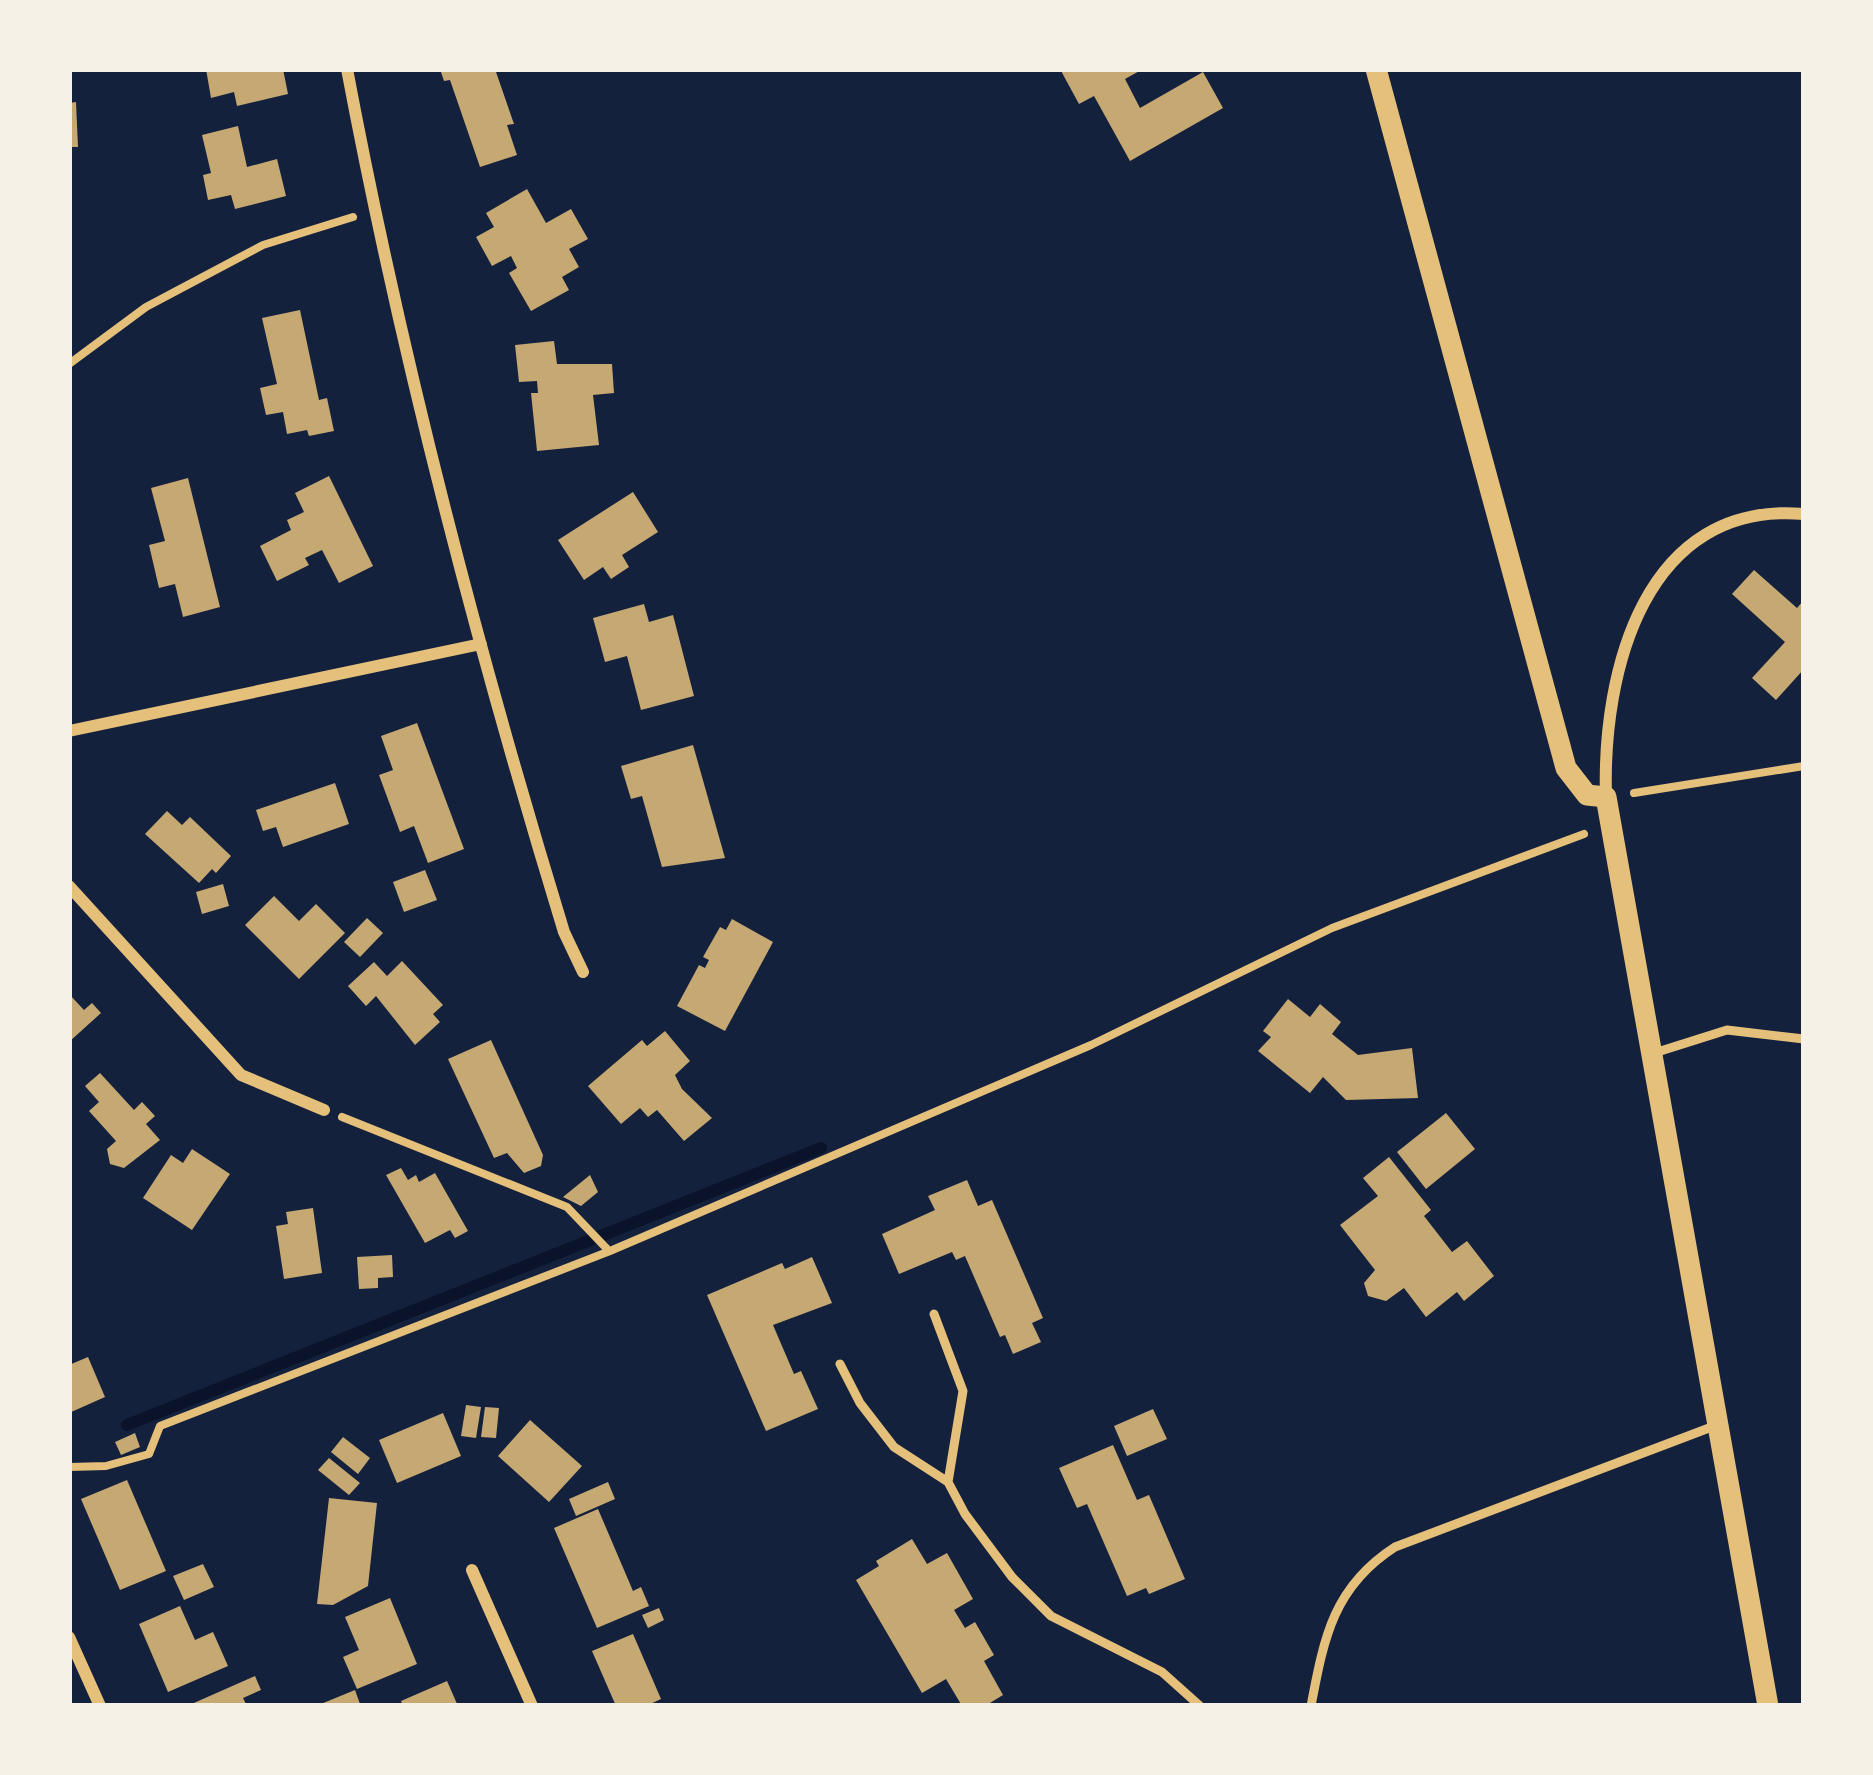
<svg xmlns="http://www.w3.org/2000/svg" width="1873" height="1775" font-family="'Public Sans',sans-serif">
<rect width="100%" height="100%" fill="#14213d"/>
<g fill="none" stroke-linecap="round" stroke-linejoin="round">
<path stroke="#0b132b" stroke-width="12" d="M127,1425l694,-277"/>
</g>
<path fill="#c6a872" d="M206,69h77l5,25 -51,12 -3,-14 -23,6z
M440,69h55l19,55 -7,1 10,30 -37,12 -30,-87 -6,1z
M1060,69h83l-18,10 15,29 63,-36 20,36 -93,53 -36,-65 -15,8z
M76,102l2,45h-9v-44z
M238,126l9,41 30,-8 9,37 -51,13 -4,-14 -23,5 -5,-25 8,-2 -9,-38z
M527,189l19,34 25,-14 17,30 -19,10 10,18 -17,10 7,13 -38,21 -22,-38 8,-5 -6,-12 -19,10 -16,-29 18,-10 -8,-14z
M300,310l19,90 8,-2 7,33 -25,5 -2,-6 -20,4 -4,-22 -17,3 -6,-27 17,-4 -15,-66z
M554,341l3,23h55l2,29 -21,2 6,50 -62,6 -6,-58h7l-1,-12 -18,1 -4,-37z
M329,476l44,90 -34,17 -17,-33 -17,8 4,7 -32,16 -17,-35 31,-16 -4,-10 17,-8 -9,-19z
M188,478l32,129 -37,10 -8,-33 -16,4 -10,-43 16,-4 -14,-53z
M633,492l25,40 -36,23 7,12 -18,12 -8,-12 -19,13 -26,-40z
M1754,570l43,38 7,-8v69l-28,31 -24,-22 33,-36 -53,-48z
M644,604l5,18 24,-7 21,81 -53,14 -14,-54 -22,6 -12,-44z
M417,723l47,126 -36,14 -14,-37 -14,6 -21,-57 14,-5 -12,-34z
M693,745l32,113 -63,9 -20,-71 -11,3 -10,-33z
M335,783l14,41 -66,23 -7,-20 -13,4 -7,-21z
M167,811l15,14 8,-8 41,39 -15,17 -4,-4 -13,14 -54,-49z
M425,870l12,30 -33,12 -11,-30z
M223,884l6,22 -27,8 -6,-22z
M274,896l25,25 17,-17 29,29 -46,46 -54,-54z
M367,918l16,15 -23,24 -16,-15z
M732,919l41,23 -48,89 -48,-25 22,-41 6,3 4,-8 -6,-3 17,-30 6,3z
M402,961l41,44 -10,9 7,8 -25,23 -39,-49 -10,10 -18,-20 26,-24 13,14z
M69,994l15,16 8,-7 9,10 -32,29z
M1288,999l22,18 10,-13 21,18 -9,12 26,21 54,-7 6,50 -72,2 -23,-23 -13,16 -52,-42 13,-14 -8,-6z
M665,1031l25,30 -15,14 7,14 30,29 -28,23 -27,-31 -9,7 -8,-9 -19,16 -33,-38 54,-46 5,6z
M491,1040l52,115 -2,11 -17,7 -17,-20 -13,5 -46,-99z
M100,1073l34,37 8,-8 13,14 -9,8 14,16 -36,28 -14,-4 -3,-15 9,-8 -27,-30 10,-9 -14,-16z
M1446,1113l29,36 -49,40 -29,-37z
M192,1149l38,25 -38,56 -49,-32 28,-43 12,8z
M1389,1157l42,53 -7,6 28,36 15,-11 27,35 -30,25 -7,-9 -31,25 -22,-29 -18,13 -18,-5 -4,-13 11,-13 -35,-45 38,-29 -15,-18z
M401,1168l7,12 8,-5 3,7 16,-9 33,58 -13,7 -5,-8 -25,13 -39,-68z
M590,1175l8,17 -17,14 -18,-9z
M967,1180l11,26 14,-6 51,118 -11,5 9,19 -28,12 -8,-19 -5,2 -35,-81 -9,4 -4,-8 -53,22 -17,-40 53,-24 -7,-14z
M313,1208l9,65 -38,6 -8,-53 12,-2 -2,-12z
M392,1255l1,22 -15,1v10l-19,1 -2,-32z
M812,1257l20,46 -59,22 21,49 7,-3 17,38 -52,22 -59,-136 75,-32 3,6z
M88,1357l17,40 -36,16v-48z
M466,1405l15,2 -5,31 -15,-2z
M485,1407l14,1 -3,30 -15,-1z
M1153,1409l14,30 -40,17 -13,-30z
M443,1413l18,43 -64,27 -18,-43z
M530,1420l52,46 -33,36 -51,-46z
M135,1433l5,14 -19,8 -6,-13z
M343,1437l27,21 -12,16 -27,-22z
M1113,1445l24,55 12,-5 36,84 -36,15 -3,-6 -19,8 -40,-92 -10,4 -18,-40z
M329,1458l31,25 -11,12 -31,-25z
M127,1480l39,91 -46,19 -39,-91z
M608,1482l7,17 -39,17 -7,-17z
M329,1498l48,5 -9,83 -35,19 -16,-1z
M598,1509l35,82 8,-4 8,19 -52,22 -43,-100z
M912,1539l15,25 20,-11 26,46 -19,11 11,18 10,-6 19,33 -10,6 19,34 -18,11h-23l-16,-27 -24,14 -66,-113 23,-14 -3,-5z
M203,1564l11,23 -30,13 -11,-24z
M390,1598l27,66 -60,25 -14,-32 16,-7 -14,-33z
M180,1606l15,34 18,-8 15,34 -60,26 -29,-68z
M659,1608l5,12 -16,8 -6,-13z
M633,1634l28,65 -15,7h-30l-24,-55z
M255,1676l6,14 -18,8 4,8h-60z
M447,1681l11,25h-55l-2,-5z
M355,1690l5,14 -44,2z"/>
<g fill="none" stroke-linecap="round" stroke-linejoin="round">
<path stroke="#e5c07b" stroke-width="8" d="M69,364l77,-57 117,-62 90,-28
M1634,793l170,-27
M342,1117l225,90 42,44
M69,1467l37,-1 43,-12 11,-28 450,-175 481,-206 241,-117 252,-94"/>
<path stroke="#e5c07b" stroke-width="9" d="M1651,1054l76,-24 77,9
M934,1314l29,77 -15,91 17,32 47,63 39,39 111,56 38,34
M840,1364l20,39 34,44 54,35
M1311,1706c13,-68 22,-119 84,-159l322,-122"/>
<path stroke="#e5c07b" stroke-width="12" d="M347,69c55,292 130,579 217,863l19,40
M69,731l412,-87
M1606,797c-4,-126 39,-297 198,-283
M69,886l172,189 83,35
M472,1570l60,136
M69,1637l31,69"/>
<path stroke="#e5c07b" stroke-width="21" d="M1376,69l190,699 21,27 19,2 162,909"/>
</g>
<rect width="1873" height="1775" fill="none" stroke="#f6f1e7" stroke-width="144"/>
</svg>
